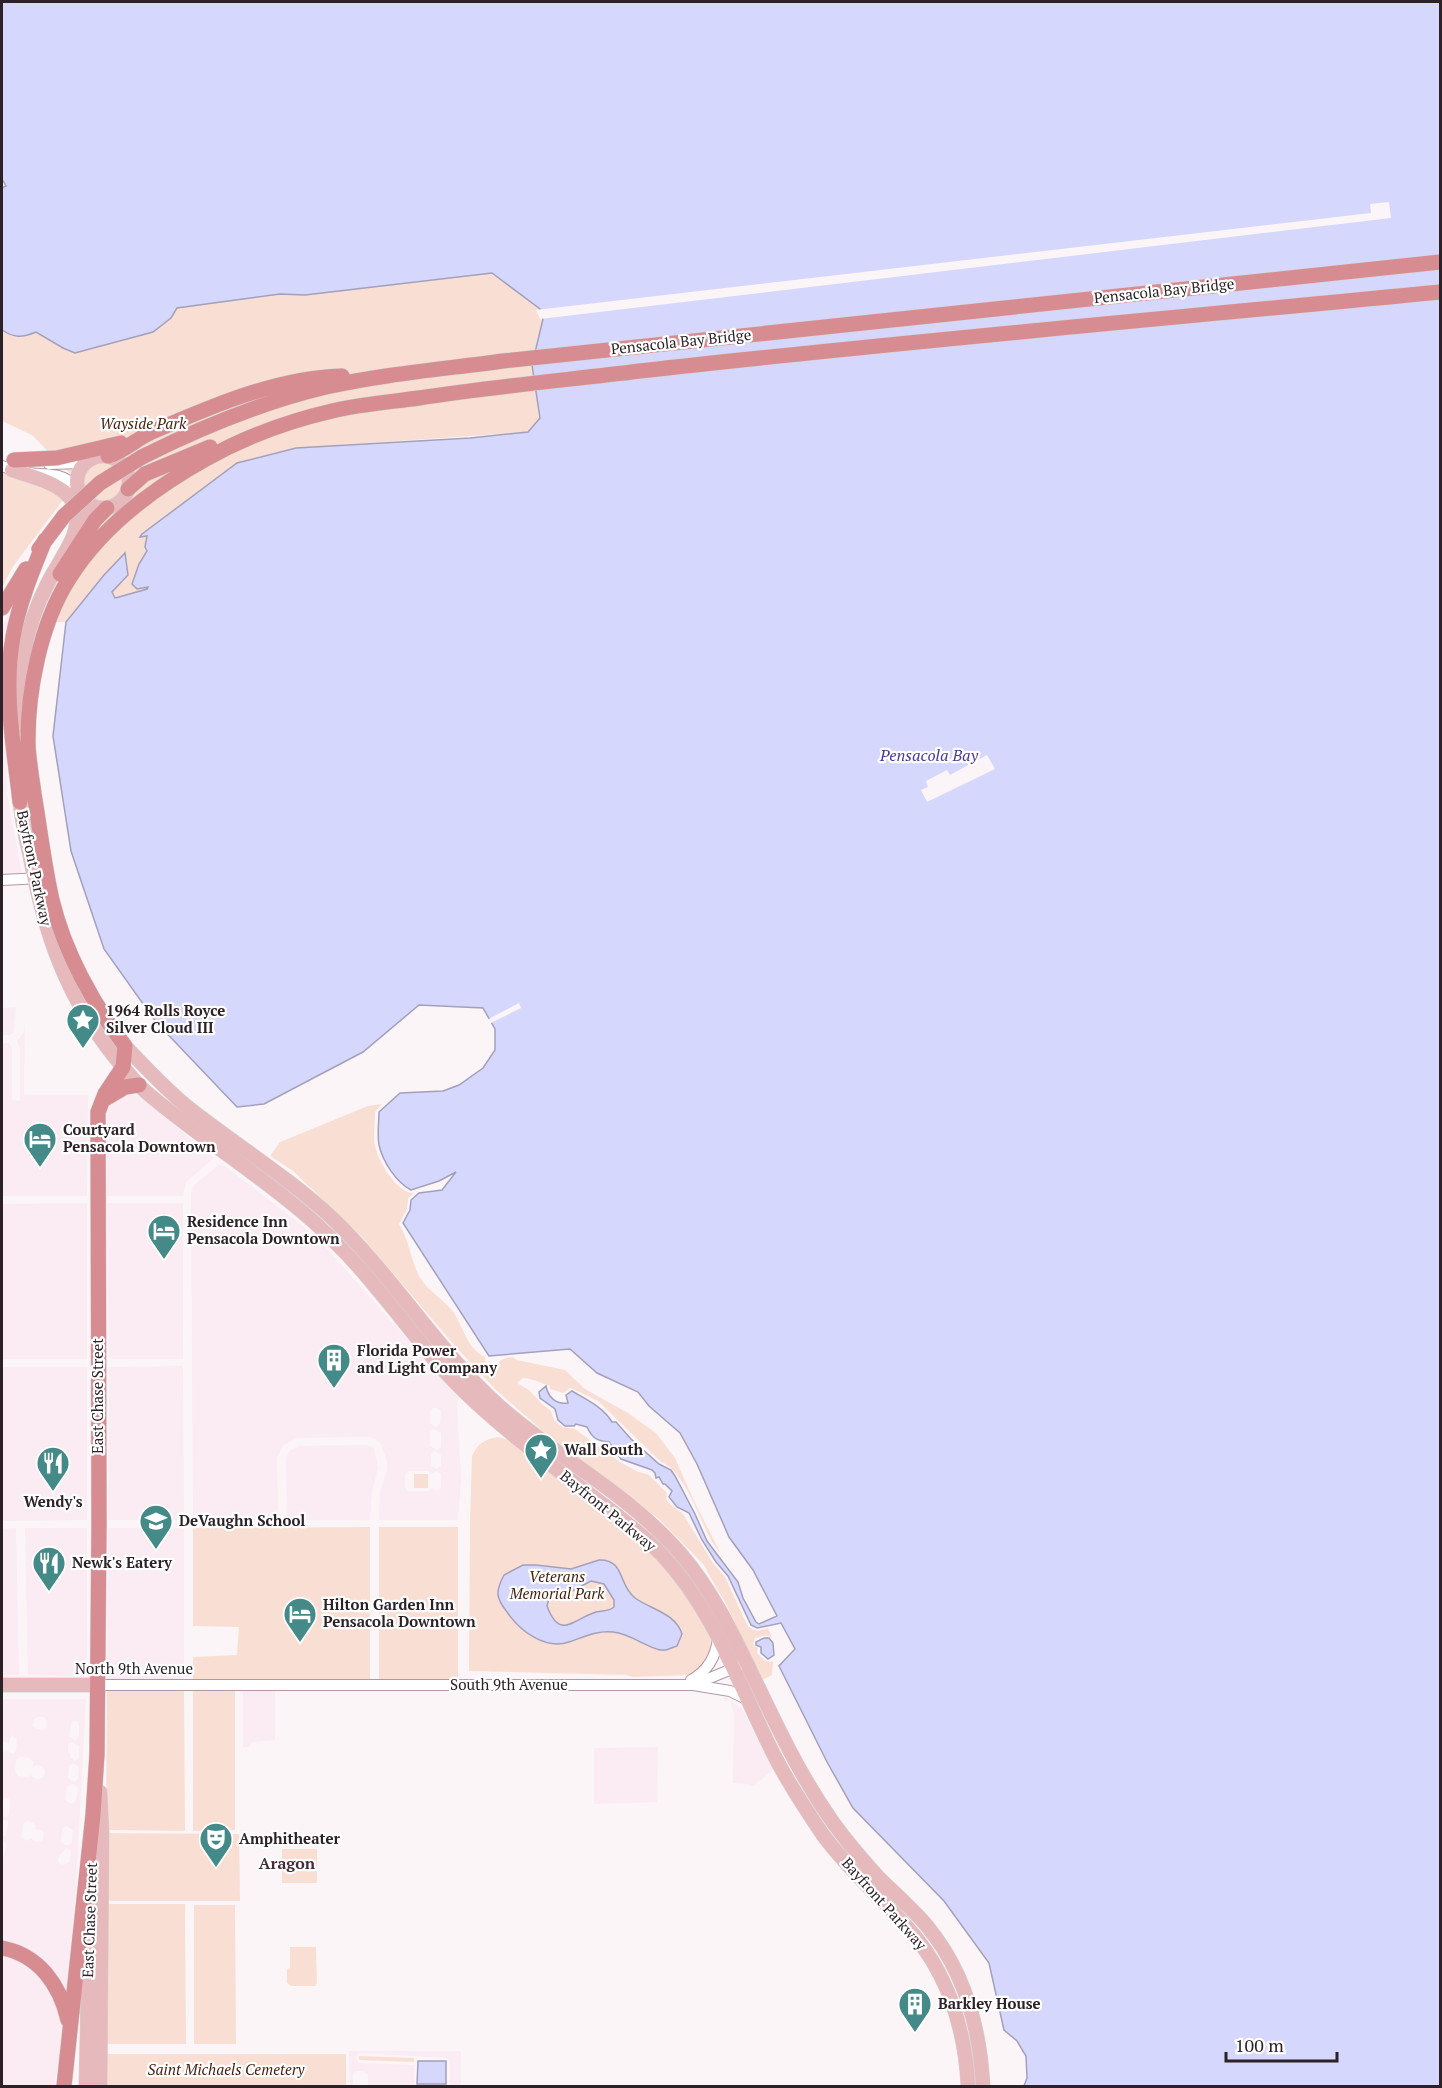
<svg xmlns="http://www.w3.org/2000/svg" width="1442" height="2088" font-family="'PT Serif',serif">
<rect width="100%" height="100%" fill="#fbf5f8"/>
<path fill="#fbebf3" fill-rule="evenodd" d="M14,601l-8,114 1,79 15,80 -20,3v-249z
M16,1007l-2,25 -4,3h-8v-27z
M25,1019l-1,76h64l-1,101h-85v-153h7l3,5v52l8,1v-53l-3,-7 7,-9z
M129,1094l10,2 75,62 -28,24 -3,14h-76v-86l6,-8z
M221,1163l82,63 29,28 127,144 -2,5 4,76 -3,41h-79l1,-28 7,-22v-9l-6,-17 -6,-5 -8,-2 -70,1 -14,7 -6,13 1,62h-85l-2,-327 2,-7zM433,1408h3l5,3 -1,13 -4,3 -6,-4v-12zM434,1429l7,4v14l-4,3 -7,-4v-14zM435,1451l6,4v11l-4,3 -6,-3v-12zM408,1471h20l3,3 6,-3 4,3v14l-4,3 -5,-3 -4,3h-20l-3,-4v-13z
M87,1203v156h-85v-155z
M107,1203h76v156h-74z
M183,1366l1,154h-76l1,-153z
M2,1367h85v153l-85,1z
M367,1445l7,3 4,20 -6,23 -2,29h-83l-1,-61 3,-8 10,-5z
M16,1528l3,147h-17v-146z
M25,1528h62v148l-59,-1z
M108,1528h76v153l-77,1z
M243,1689h32v51l-23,2 -3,5h-6z
M724,1698h4l15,12 30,60 -21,17 -5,-3 -14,-1 1,-68 -4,-15 -6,1z
M2,1699h84l-10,187 -10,112 -64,-54v-85l2,-3 2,-12 -4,-4v-3l4,-2 2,-12 -1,-3h-5v-5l4,2 3,-3 1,-12 -1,-3 -4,-1 -2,3 -1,8v-56l6,-2 5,3 3,-3 1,-12 -5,-4 -2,3 -1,6 -7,-4zM38,1717h6l3,4v6l-4,3 -6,-1 -4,-3 1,-7zM73,1721h4l2,4v12l-4,3 -6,-4 2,-12zM72,1742l7,4v12l-4,3 -5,-4v-3l-2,-3v-6zM20,1757l10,1 3,4v5l3,-2 6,1 3,4 -1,6 -4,3 -6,-1 -3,-3 -3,2 -10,-1 -3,-4 1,-12zM73,1763l6,4 -1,12 -4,3 -6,-4 1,-12zM71,1784h3l4,4 -2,12 -3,3h-4l-4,-4 2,-12zM27,1821l5,1 4,4 -1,3 6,1 3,3 -1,7 -4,2 -5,-1 -3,-3 -4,3 -6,-4 2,-13zM66,1826l7,4 -1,12 -4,3h-4l-3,-4 1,-12zM67,1848l4,3 -2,12 -7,2 -4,-3 1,-6z
M658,1747l-1,55 -63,2v-56z
M2,1952l10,3 32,21 20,45 -4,38 -6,27h-52z
M349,2051h112v35h-14l3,-2v-23l-4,-3 -87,-5 -3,3v3l3,4 55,2v18l3,3h-49v-11l-5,-4h-7l-3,3v12h-3z"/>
<path fill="#f9dfd3" d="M492,273l48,36 3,10 -11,46 8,53 -12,14 -232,16 -59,15 -95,71 -1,2h6l-2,11 2,4 -8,13 7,22 3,1 -2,2 -28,8 -4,1 -3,-6 13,-12 3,-12 -3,-14 -21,21 -38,47h-18l-2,-11 5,-26 49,-70 -18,-29 -50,-51 -30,-14v-91c12,8 20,8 34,2l27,16 114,-40 103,-14 25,1z
M2,470l48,17 13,13 -51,68 -10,20z
M382,1104l-7,8c0,10 -2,24 0,34 4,16 21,47 39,47l-6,5 -1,11 -8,15c11,17 11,35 20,52 8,15 25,23 35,37 10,16 13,35 31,44l2,16h7c3,-11 7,-15 18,-16l5,3 48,10 20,19 43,24 28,20 19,25 19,43 28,55c-3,-5 -8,-10 -11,-16 -11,-20 -27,-70 -50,-78l-63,-61 -25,-12 -3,-1 -7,5 -13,-4v-3c-9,-3 -16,-7 -27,-8l-6,5 12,7 13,14 9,7 3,9 8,7 13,2 45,33 16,9 13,4 18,18 -1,5 2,4 15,12 30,49 12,14 23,50 9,4 11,-3 4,10c-6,-5 -10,-1 -17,0l-2,7 5,3 -1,5 7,7 6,2 3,-1 -1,14 -10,5 -36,-76 -23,-40 -44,-45 -115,-87 -48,-42 -41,-44 -92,-108 -70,-67 -23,-15 10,-14 88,-36z
M499,1437l13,4 109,84 34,31 18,19 37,57 1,9 -2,14 -6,11 -12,9 -58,2 -7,-2 -157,-4 1,-151 2,-64c6,-13 13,-17 27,-19z
M414,1474h14v14h-14z
M370,1527v155l-177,-1v-24l44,-2 2,-28 -46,-1v-98z
M379,1527h79v154l-79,1z
M107,1689h77l1,142 -79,-1z
M193,1689h42v141l-42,1z
M102,1833l137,1 1,67h-139z
M282,1849h35v34h-35z
M105,1904h80l1,140h-82z
M194,1905h41l1,139h-42z
M290,1947h26l1,36 -2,3h-24l-4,-3v-14l3,-1z
M106,2054h240v32h-240z
M359,2056l55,2v4l-55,-2z"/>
<path fill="#d6d7fc" stroke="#a3a0bc" stroke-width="1.5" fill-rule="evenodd" d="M2,2h1438v2084h-416l3,-8 -1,-22 -9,-15 -13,-11 -15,-67 -45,-62 -91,-93 -26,-46 -48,-96 16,-17 -14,-26 -24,5 -6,-3 -23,-49 -12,-14 -14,-22 -13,-27 -12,-6 -8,-10 3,-6 -7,-7h-2l-4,-7 -3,1 -1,-5 -3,-3 -31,-11 -12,-17c-12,-1 -17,-4 -22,-15l-11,-3 -2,2h-9l-7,-6 -3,-11 -15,-11 -1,-6 7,-6c2,11 10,19 22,17l-2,-8 6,-4c15,9 31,16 40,31h4l15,17 28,25 12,6 4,6 20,38 12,27 31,41 5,16 13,24 3,2 18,-8 -24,-46 -24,-33 -32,-73 -17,-31 -31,-27 -11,-14 -41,-19 -27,-24 -81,7 -86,-133 7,-13 1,-10 8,-7 23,-3 14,-18 -17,9 -28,9c-15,-8 -28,-28 -32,-45 -2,-10 0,-23 0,-33l21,-19 43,-2 16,-6 24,-17 12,-18v-21l-12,-21 -64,-3 -56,47 -99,52 -27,3 -81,-85 -52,-73 -33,-98 -18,-115 13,-114 38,-47 21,-22 3,22 -16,17 3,6 4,-1 28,-8 1,-2 -11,2 -5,-5 7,-20 8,-13 -2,-4 2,-11 -7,1 2,-3 95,-71 59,-15 174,-10 58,-6 12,-14 -8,-53 11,-46 -3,-10 -48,-36 -187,22 -25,-1 -103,14 -6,10 -18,14 -78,21 -12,-5 -27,-16c-14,6 -22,6 -34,-2v-142l4,-2 -4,-7z
M599,1560c26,-1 19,25 36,38 17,12 40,15 47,36l-5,12 -11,4h-6c-16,-4 -29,-16 -47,-18 -16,-2 -29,5 -44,10 -24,8 -49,-11 -62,-30 -11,-14 -12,-20 -3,-37l19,-10h13l35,4zM591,1581l13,3 10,16v7c-6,5 -11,3 -18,5 -23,7 -36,29 -49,-6l2,-8 23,-7z
M764,1638h5l4,5 1,12 -6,4 -7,-6v-6l-5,-2v-3z
M418,2061h28v23h-29z"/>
<path fill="#fbf5f8" d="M1389,202l2,16 -851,101 -4,-9 835,-97 -1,-9z
M987,755l8,14 -68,33 -6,-12 7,-3 -2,-6 21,-11 3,5z
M519,1003l2,5 -32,16 -2,-4z"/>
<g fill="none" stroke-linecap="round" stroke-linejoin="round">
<defs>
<path id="minor" d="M49,464l35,-1
M2,466c8,3 18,6 27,7 22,3 30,-2 48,14
M2,880l39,-2
M691,1680c17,-9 25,-23 27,-42
M98,1685h595l46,-19
M693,1685l37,6 18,9"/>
<path id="major" d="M77 482a26 26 0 1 1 52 0a26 26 0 1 1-52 0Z
M12,470c30,10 74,18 63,61 -3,11 -11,23 -17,34
M75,541l9,-19 -1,-22
M17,727c-1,-58 12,-119 45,-168
M19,791c1,22 6,44 11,65 15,79 36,141 87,204 9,10 17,21 28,31 54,47 117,84 170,132 23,21 44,43 63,67 30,35 57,75 92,107 38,36 80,67 122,99 25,19 49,37 70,59 54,57 78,134 113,202 14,27 31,53 48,78 25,34 56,61 84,92 40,44 58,101 61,159
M125,1046c21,22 41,44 65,63 47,37 98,68 142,109 61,58 104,131 166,187 58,52 131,89 182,148 31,36 51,77 71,119 24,50 47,100 79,146 14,21 31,40 48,59 16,16 34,31 49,49 38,46 53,102 56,160
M2,1685h96
M100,1792l2,41 -2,253
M86,2086l4,-189"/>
<path id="highway" d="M108,456c17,-5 28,-17 44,-24 60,-26 124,-54 190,-56
M142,457c58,-29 120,-55 184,-70 58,-13 118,-18 177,-26l937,-99
M14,460l43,-2 64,-15
M128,489l17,-15 65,-27
M39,549l25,-33
M60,574l35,-54 12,-12
M2,608l24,-39
M20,802c-6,-54 -17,-111 -7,-165 6,-34 19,-65 32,-97
M103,1100l22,-13 14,-2
M2,1948c37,7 58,37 66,72
M64,2086l29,-271 4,-61 2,-230 -1,-412 7,-18 18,-27 2,-21c-32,-42 -61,-95 -73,-146 -8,-35 -12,-71 -18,-106 -2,-15 -5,-32 -6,-48 -1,-53 12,-122 41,-167 32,-52 85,-91 137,-120 39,-22 83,-38 126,-48 29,-7 58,-9 87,-13 73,-11 147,-18 221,-27 266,-30 534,-53 800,-79"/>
</defs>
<use href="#minor" stroke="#b497a7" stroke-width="12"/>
<use href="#major" stroke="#d5d3d4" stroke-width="15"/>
<use href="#highway" stroke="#d5d3d4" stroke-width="16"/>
<use href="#minor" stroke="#fff" stroke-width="10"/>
<use href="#major" stroke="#e6babd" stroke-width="14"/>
<use href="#highway" stroke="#d68c91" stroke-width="15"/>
<defs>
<path id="highway-bridge" d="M64,516l36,-33 42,-26"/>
</defs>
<use href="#highway-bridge" stroke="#d5d3d4" stroke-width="16" stroke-linecap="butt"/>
<use href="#highway-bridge" stroke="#d68c91" stroke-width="15"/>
</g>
<defs>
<symbol id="sight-pin" viewBox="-11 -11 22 30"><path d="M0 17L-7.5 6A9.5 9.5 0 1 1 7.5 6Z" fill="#438a89" stroke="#fff"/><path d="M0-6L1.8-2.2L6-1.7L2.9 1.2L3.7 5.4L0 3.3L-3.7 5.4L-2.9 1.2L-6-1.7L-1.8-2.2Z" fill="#fff"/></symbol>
<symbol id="hotel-pin" viewBox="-11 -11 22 30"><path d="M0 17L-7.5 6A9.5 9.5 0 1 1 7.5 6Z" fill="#438a89" stroke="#fff"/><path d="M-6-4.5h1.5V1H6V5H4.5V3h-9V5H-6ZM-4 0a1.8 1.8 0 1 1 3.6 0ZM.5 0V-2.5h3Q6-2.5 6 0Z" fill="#fff"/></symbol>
<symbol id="building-pin" viewBox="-11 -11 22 30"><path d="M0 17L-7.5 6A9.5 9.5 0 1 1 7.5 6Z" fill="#438a89" stroke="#fff"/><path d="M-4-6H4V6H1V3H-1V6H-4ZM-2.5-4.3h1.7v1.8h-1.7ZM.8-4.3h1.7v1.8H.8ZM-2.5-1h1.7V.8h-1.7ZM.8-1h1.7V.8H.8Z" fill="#fff"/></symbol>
<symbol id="restaurant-pin" viewBox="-11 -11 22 30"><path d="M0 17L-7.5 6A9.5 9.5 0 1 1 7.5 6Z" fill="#438a89" stroke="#fff"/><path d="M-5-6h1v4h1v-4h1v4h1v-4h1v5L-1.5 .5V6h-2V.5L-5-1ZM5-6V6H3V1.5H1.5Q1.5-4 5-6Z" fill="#fff"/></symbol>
<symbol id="school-pin" viewBox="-11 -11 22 30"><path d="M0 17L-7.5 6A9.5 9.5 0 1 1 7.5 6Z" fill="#438a89" stroke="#fff"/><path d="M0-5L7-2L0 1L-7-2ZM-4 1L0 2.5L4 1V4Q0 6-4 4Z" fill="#fff"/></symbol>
<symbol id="theatre-pin" viewBox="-11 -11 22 30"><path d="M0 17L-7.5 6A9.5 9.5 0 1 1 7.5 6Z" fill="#438a89" stroke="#fff"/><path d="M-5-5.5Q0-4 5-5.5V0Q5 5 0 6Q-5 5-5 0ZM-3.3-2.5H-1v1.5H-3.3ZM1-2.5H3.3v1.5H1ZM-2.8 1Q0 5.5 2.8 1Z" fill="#fff"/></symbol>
</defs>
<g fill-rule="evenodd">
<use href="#sight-pin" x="64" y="1001" width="38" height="52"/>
<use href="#hotel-pin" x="21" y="1120" width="38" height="52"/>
<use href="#hotel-pin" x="145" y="1212" width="38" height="52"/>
<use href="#building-pin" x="315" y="1341" width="38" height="52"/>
<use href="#sight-pin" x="522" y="1431" width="38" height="52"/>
<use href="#restaurant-pin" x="34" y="1444" width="38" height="52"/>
<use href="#school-pin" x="137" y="1502" width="38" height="52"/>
<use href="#restaurant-pin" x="30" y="1544" width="38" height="52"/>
<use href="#hotel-pin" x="281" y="1595" width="38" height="52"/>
<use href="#theatre-pin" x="197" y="1820" width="38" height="52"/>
<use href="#building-pin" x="896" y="1985" width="38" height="52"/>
</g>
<g text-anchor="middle" stroke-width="4.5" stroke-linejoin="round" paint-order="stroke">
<g font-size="15" fill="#2c2127" stroke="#fff">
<text transform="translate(1164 291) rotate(-6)" y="5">Pensacola Bay Bridge</text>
<text transform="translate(681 342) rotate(-6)" y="5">Pensacola Bay Bridge</text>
<text transform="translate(34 868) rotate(78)" y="5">Bayfront Parkway</text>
<text transform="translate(98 1396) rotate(-90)" y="5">East Chase Street</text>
<text transform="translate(608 1511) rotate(39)" y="5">Bayfront Parkway</text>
<text x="134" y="1674">North 9th Avenue</text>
<text x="509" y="1690">South 9th Avenue</text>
<text transform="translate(884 1904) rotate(48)" y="5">Bayfront Parkway</text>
<text transform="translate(90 1920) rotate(-88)" y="5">East Chase Street</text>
</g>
<g font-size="15" font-style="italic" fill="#441f0d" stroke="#fff">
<text x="143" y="429">Wayside Park</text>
<text x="557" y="1582">Veterans<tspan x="557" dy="17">Memorial Park</tspan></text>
<text x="226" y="2075">Saint Michaels Cemetery</text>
</g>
<g font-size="15" font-weight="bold" fill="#2c2127" stroke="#fff" text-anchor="start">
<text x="106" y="1016">1964 Rolls Royce<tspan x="106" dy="17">Silver Cloud III</tspan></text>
<text x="63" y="1135">Courtyard<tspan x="63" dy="17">Pensacola Downtown</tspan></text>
<text x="187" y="1227">Residence Inn<tspan x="187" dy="17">Pensacola Downtown</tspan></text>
<text x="357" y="1356">Florida Power<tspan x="357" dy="17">and Light Company</tspan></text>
<text x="564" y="1455">Wall South</text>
<text x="53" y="1507" text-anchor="middle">Wendy's</text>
<text x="179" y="1526">DeVaughn School</text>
<text x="72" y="1568">Newk's Eatery</text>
<text x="323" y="1610">Hilton Garden Inn<tspan x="323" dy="17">Pensacola Downtown</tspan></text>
<text x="239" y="1844">Amphitheater</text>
<text x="938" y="2009">Barkley House</text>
</g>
<g font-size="16" font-style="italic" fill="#48399f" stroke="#fff">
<text x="929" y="761">Pensacola Bay</text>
</g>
<g font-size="16" font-weight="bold" fill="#432c38" stroke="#fff">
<text x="287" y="1869">Aragon</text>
</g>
</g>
<rect width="1442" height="2088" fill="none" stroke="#2c2127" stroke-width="6"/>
<path d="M1226 2052v9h111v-9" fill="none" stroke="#2c2127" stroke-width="3"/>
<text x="1235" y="2052" font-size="18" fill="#2c2127" stroke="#ffffff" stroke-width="4.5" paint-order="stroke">100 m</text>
</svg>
